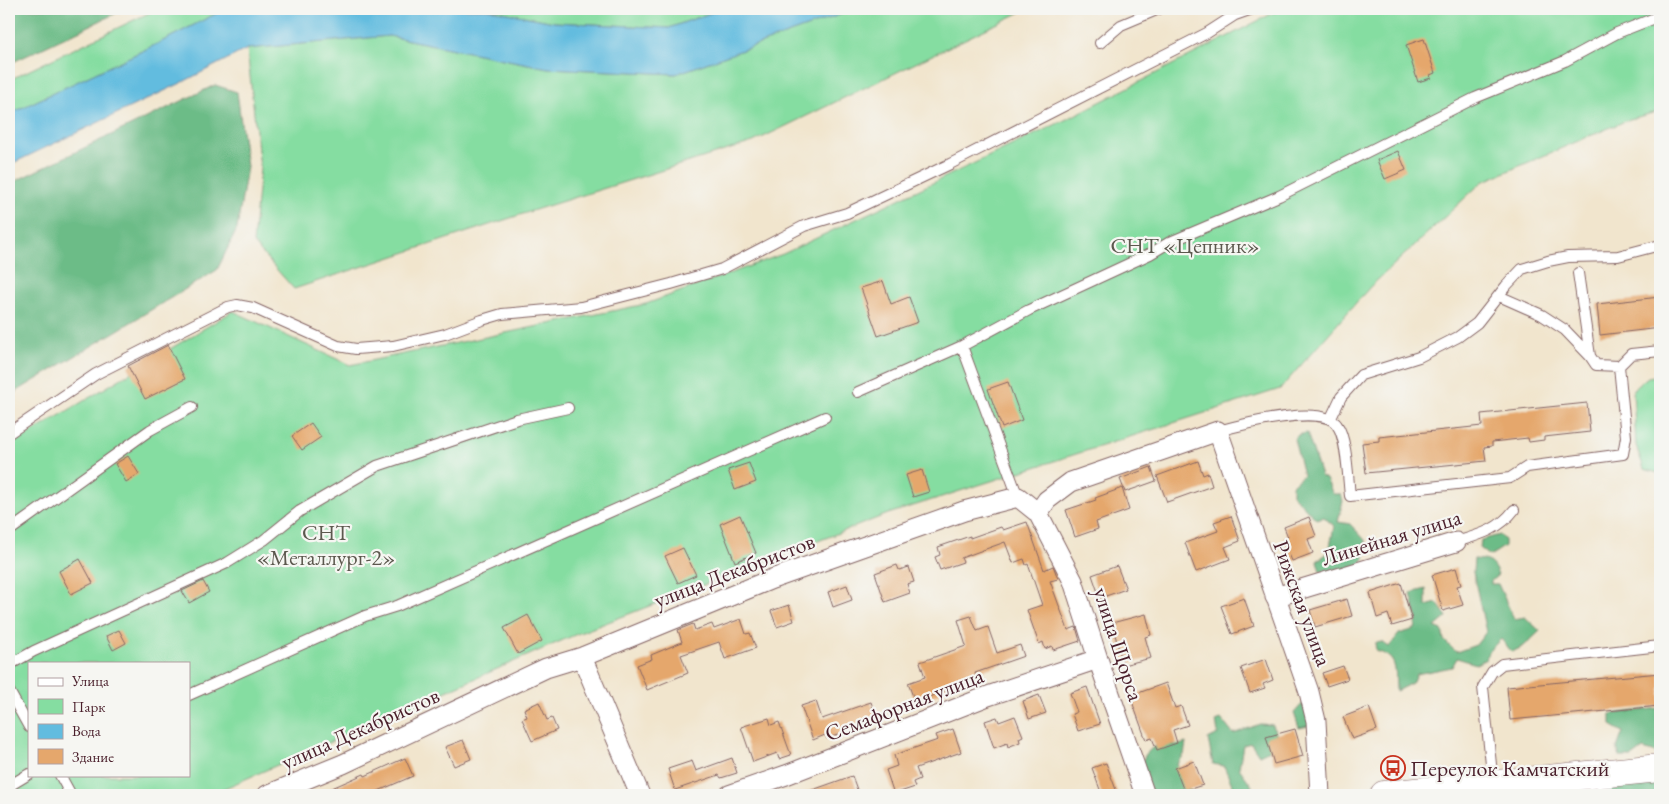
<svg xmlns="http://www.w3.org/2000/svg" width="1669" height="804" font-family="'EB Garamond',serif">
<rect width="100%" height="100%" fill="#f6f6f2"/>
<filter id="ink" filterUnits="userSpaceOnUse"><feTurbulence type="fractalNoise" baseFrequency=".02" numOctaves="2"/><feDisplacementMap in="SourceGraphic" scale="10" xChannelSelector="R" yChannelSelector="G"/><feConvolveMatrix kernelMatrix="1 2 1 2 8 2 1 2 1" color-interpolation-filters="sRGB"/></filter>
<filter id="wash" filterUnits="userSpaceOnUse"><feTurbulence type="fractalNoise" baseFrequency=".0096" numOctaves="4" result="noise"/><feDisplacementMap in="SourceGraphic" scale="20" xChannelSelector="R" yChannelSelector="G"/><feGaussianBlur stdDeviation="1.12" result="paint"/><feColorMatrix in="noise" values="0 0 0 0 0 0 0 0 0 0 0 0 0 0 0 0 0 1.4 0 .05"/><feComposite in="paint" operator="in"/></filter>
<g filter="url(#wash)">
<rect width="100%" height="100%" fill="#f1e5cd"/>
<path fill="#85dda1" stroke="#687e66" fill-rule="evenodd" d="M157,9h68l-66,34 -150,71v-34z
M487,9h234l-52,19 -115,-6z
M856,9h171l-274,133 -215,67 -244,80 -41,-46 7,-75 -13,-119 142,-13 159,32 128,6z
M1281,9h379v102l-30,8 -148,63 -112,105 -90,102 -392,125 -311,120 -368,161h-200v-349l224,-135 117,54 296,-61 137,-50 282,-134zM29,663h160v112h-160z
M1660,375v96l-2,2 -14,-4 -8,-24 -3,-56 15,-12z"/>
<path fill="#6cbc87" stroke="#5b6e59" d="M9,9h116l-116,55z
M215,85l22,7 10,75 -10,62 -20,41 -208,126v-212z
M1307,433l14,43 5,3 7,15h7l3,7 -5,21 12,2 15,16 -1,18 -14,24 -20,-10 -10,-1 -3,-10 12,-9 5,-26 -10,-9 -8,2 -24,-25v-9l11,-10 -9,-36 4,-4z
M1500,535l5,5v6l-15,10 -10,-8 1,-8z
M1474,559c14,1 18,2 24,16l-7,6v3h7l16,35 11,-2 15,14 -16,15 -12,6 -11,-13 -13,13 -2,7 -10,5 -19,-6 -5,9 -36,7 -4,9 -16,8c-1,-20 3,-34 -20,-40l-1,-8 7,-1 7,5 10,-13 16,-5 2,-9 -6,-27 15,-4v17l11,-3 10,14 -12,10 7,3 2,10 12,12 20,-7 10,-13 -13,-60z
M1307,699l6,26 -14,3 -5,-15z
M1660,708v46l-17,-5 -11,8h-12l-3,-9 6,-16 -12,-7v-11z
M1221,719l12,15 27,-10 13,1 4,11 -3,12 -15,7 -8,-12 -8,2 -4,23 13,18 -3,9h-35l2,-3 17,-5 -9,-21 -11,-2 -5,-25 10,-5 -2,-13z
M1186,743l-2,12 -7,9 4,12 10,17 -1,2h-39c-3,-6 -10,-20 -10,-26 0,-12 10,-24 22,-25 10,0 12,3 23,-1z
M1660,773v22h-79z"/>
<path fill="#62bcdf" stroke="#566e85" d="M225,9h262l67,13 115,6 52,-19h135l-180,65 -128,-6 -159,-32 -142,13 -68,35 -170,81v-51l150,-71z"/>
<g id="blocks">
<path fill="#e5a76c" d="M1424,39l11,34 -5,2 1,3 -13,4 -12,-37z
M1398,151l8,19 -21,9 -8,-19z
M883,281l8,23 18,-7 9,25 -40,14 -17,-48z
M1660,297v31l-60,7 -3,-31z
M168,345l17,34 -40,20 -17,-33z
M1008,382l14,38 -20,8 -14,-39z
M1587,403l3,29 -46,5v3l-15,2 -1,-4 -36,4v4l-8,1 2,14 -120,12 -4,-30 17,-2v-4l103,-11 -1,-12z
M311,423l10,14 -19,13 -10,-14z
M128,456l11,18 -13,8 -11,-18z
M1198,461l5,14 5,-2 4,13 -45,16 -10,-26z
M749,463l7,19 -21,8 -7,-20z
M1151,467l5,14 -31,11 -5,-13z
M922,470l7,22 -16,5 -7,-22z
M1122,488l7,22 -33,12 2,7 -23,8 -9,-27 30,-10 -1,-2z
M740,515l16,38 -21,9 -15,-38z
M1231,516l9,25 -15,6 5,12 -34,13 -11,-29 33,-12 -4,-9z
M1309,517l7,19 -8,3 5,14 -21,8 -9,-22 5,-2 -4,-10z
M1027,522l17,48 9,-4 1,2 4,11 -8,2 18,49 8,-3 4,14 -27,9 -1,-4 -7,3 -2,-7 -4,2 -12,-34 15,-5 -14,-41 -2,1 -2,-6 -11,4 -8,-21 -44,16 2,4 -23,8 -5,-13 5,-2 -2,-8 32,-11v2l31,-11 2,3z
M683,548l13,27 -18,8 -13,-27z
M80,559l13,24 -22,11 -12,-23z
M897,565l2,5 10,-3 5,15 -7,2 3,9 -25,9 -10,-29z
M1117,566l9,23 -26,9 -8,-23z
M1456,568l5,17 -4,1 6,19 -20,6 -11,-36z
M203,581l6,11 -20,11 -7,-12z
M1401,583l11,37 -20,6 -4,-12 -11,4 -7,-25z
M847,585l5,15 -19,7 -5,-15z
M1244,598l10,28 -22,8 -11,-28z
M1347,599l5,17 -37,11 -5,-17z
M789,605l5,16 -17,6 -6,-16z
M1146,614l5,21 -6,2 6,21 -28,7 -11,-42z
M528,615l14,26 -24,13 -14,-26z
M971,616l6,15 11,-4 9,26 23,-8 4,11 -49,17 1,3 -26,10 1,3 -36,13 -7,-19 17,-6 -5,-15 46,-16 -8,-26z
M741,619l5,15 4,-1 6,15 -31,11 -6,-17 -38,13 7,18 -41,17 -10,-25 15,-6 -1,-4 31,-13 -4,-12 15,-6 2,6 17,-6 2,5z
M119,630l7,13 -13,7 -7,-14z
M1266,659l7,21 -10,4 2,4 -15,5 -9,-25z
M1343,666l5,13 -21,7 -5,-13z
M1660,673v33l-150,14 -3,-33z
M1166,683l9,25 6,-2 7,19 -15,5 4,13 -20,7 -5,-12 -6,2 -16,-44z
M1087,687l13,37 -22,7 -6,-17 5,-2 -7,-19z
M1039,695l7,18 -17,6 -6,-18z
M816,701l6,18 49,-17 6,17 -50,20 -2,-4 -12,5 -12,-34z
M539,702l8,18 5,-2 5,12 -25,11 -10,-22 5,-2 -3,-8z
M1369,707l8,23 -25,9 -9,-22z
M1015,716l8,20 -4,2 1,4 -12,5 -1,-4 -13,5 -9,-27 12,-4 2,5z
M769,718l2,7 8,-3 12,33 -12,4 -2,-6 -24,9 -12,-35z
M953,729l8,23 -45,16 4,11 -7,3 2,5 -21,7 -8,-24 11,-4 -3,-11 44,-15 -2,-5z
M1295,729l8,27 -29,8 -8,-27z
M463,740l8,19 -17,7 -9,-19z
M405,758l8,18 -44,19h-53l48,-21 1,2z
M732,758l5,15 -16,5 -2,-3 -44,15 -7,-21 24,-8 4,10z
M1194,761l9,24 -19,6 -9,-23z
M1106,763l12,32h-16l-10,-27z
M852,776l7,19h-55v-2z"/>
</g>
</g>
<g filter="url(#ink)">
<use href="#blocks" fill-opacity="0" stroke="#846464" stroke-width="1"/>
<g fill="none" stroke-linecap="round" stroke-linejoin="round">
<defs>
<path id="lane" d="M1100,43l21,-18 38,-16
M1578,273l12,83 6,9 23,1
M1499,296l43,19 23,15 25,26
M858,392l104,-46
M1331,418l10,-21 20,-22 58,-18 39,-20 19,-14 29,-37 16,-17 26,-8 20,-4 50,-1 42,-11
M1218,431c22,-6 105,-28 119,-6 10,13 11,54 13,71l160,-18 17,-11 96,-13 3,-17 -7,-71 12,-12 29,-3
M9,433l87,-59 132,-67 9,-2 16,3 85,38 18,3 37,-3 52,-12 37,-14 20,-6 79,-7 90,-23 51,-15 82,-43 43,-13 103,-49 257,-131 28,-18 17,-6
M1018,497l-56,-151 67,-36 121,-56 20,-12 109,-46 196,-98 90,-37 52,-28 43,-17
M9,531l141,-101 42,-23
M1456,542c23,-7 43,-12 58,-32
M9,665l25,-14 193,-88 37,-23 36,-29 77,-45 140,-47 51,-11
M9,691l20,36
M189,695l176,-79 32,-10 428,-189
M60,775l11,20
M1567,779l2,16
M1493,784l-10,-97 9,-15 10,-8 158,-18
M9,786l20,-12"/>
<path id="street" d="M1038,513l35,68 25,78 47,136
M1275,597l181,-55
M582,657l58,138
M267,795l76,-31 203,-96 36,-11 190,-78 192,-68 54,-14 20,16 9,-13 24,-18 147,-51 91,261 7,29 4,74
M729,795l57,-20 202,-79 110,-37"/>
<path id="secondary" d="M1384,795l276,-27"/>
</defs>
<use href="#lane" stroke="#846464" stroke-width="12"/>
<use href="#street" stroke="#846464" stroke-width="21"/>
<use href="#secondary" stroke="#846464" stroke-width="29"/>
<use href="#lane" stroke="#fff" stroke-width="10"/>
<use href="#street" stroke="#fff" stroke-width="19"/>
<use href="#secondary" stroke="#fff" stroke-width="28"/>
</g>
</g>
<defs>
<symbol id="bus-ring" viewBox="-11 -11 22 22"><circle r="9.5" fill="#f6f6f2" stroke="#c8321e" stroke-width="1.5"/><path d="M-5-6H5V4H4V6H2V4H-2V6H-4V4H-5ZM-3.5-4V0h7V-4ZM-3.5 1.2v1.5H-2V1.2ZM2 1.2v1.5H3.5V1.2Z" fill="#c8321e"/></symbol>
</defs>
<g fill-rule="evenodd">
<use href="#bus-ring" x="1379" y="754" width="28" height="28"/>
</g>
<g text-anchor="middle" stroke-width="4.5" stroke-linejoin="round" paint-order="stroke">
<g font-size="22" fill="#5c584e" stroke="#f6f6f2">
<text x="1185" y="253">СНТ «Цепник»</text>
<text x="326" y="540">СНТ<tspan x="326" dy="25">«Металлург-2»</tspan></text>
</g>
<g font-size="22" fill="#4a1f2b" stroke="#f6f6f2">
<text transform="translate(1391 537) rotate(-17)" y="8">Линейная улица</text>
<text transform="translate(734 570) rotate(-21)" y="8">улица Декабристов</text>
<text transform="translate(1303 603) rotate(70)" y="8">Рижская улица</text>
<text transform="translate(1119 644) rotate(72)" y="8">улица Щорса</text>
<text transform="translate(904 704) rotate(-21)" y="8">Семафорная улица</text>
<text transform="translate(360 728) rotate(-24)" y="8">улица Декабристов</text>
</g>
<g font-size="22" fill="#4a1f2b" stroke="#f6f6f2" text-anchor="start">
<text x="1410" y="776">Переулок Камчатский</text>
</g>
</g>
<rect width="1669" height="804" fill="none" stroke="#f6f6f2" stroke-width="30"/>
<rect x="28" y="662" width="162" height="115" fill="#f6f6f2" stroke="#b1a0a2"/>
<rect x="38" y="678" width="25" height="8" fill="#ffffff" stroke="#b1a0a2"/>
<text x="72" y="686" font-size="15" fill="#4a1f2b">Улица</text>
<rect x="38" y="699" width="25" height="15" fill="#85dda1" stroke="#b1a0a2"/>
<text x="72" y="712" font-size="15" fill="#4a1f2b">Парк</text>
<rect x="38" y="724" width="25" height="15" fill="#62bcdf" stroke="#b1a0a2"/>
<text x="72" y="736" font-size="15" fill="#4a1f2b">Вода</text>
<rect x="38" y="749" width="25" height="15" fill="#e5a76c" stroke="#b1a0a2"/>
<text x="72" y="762" font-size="15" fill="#4a1f2b">Здание</text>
</svg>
